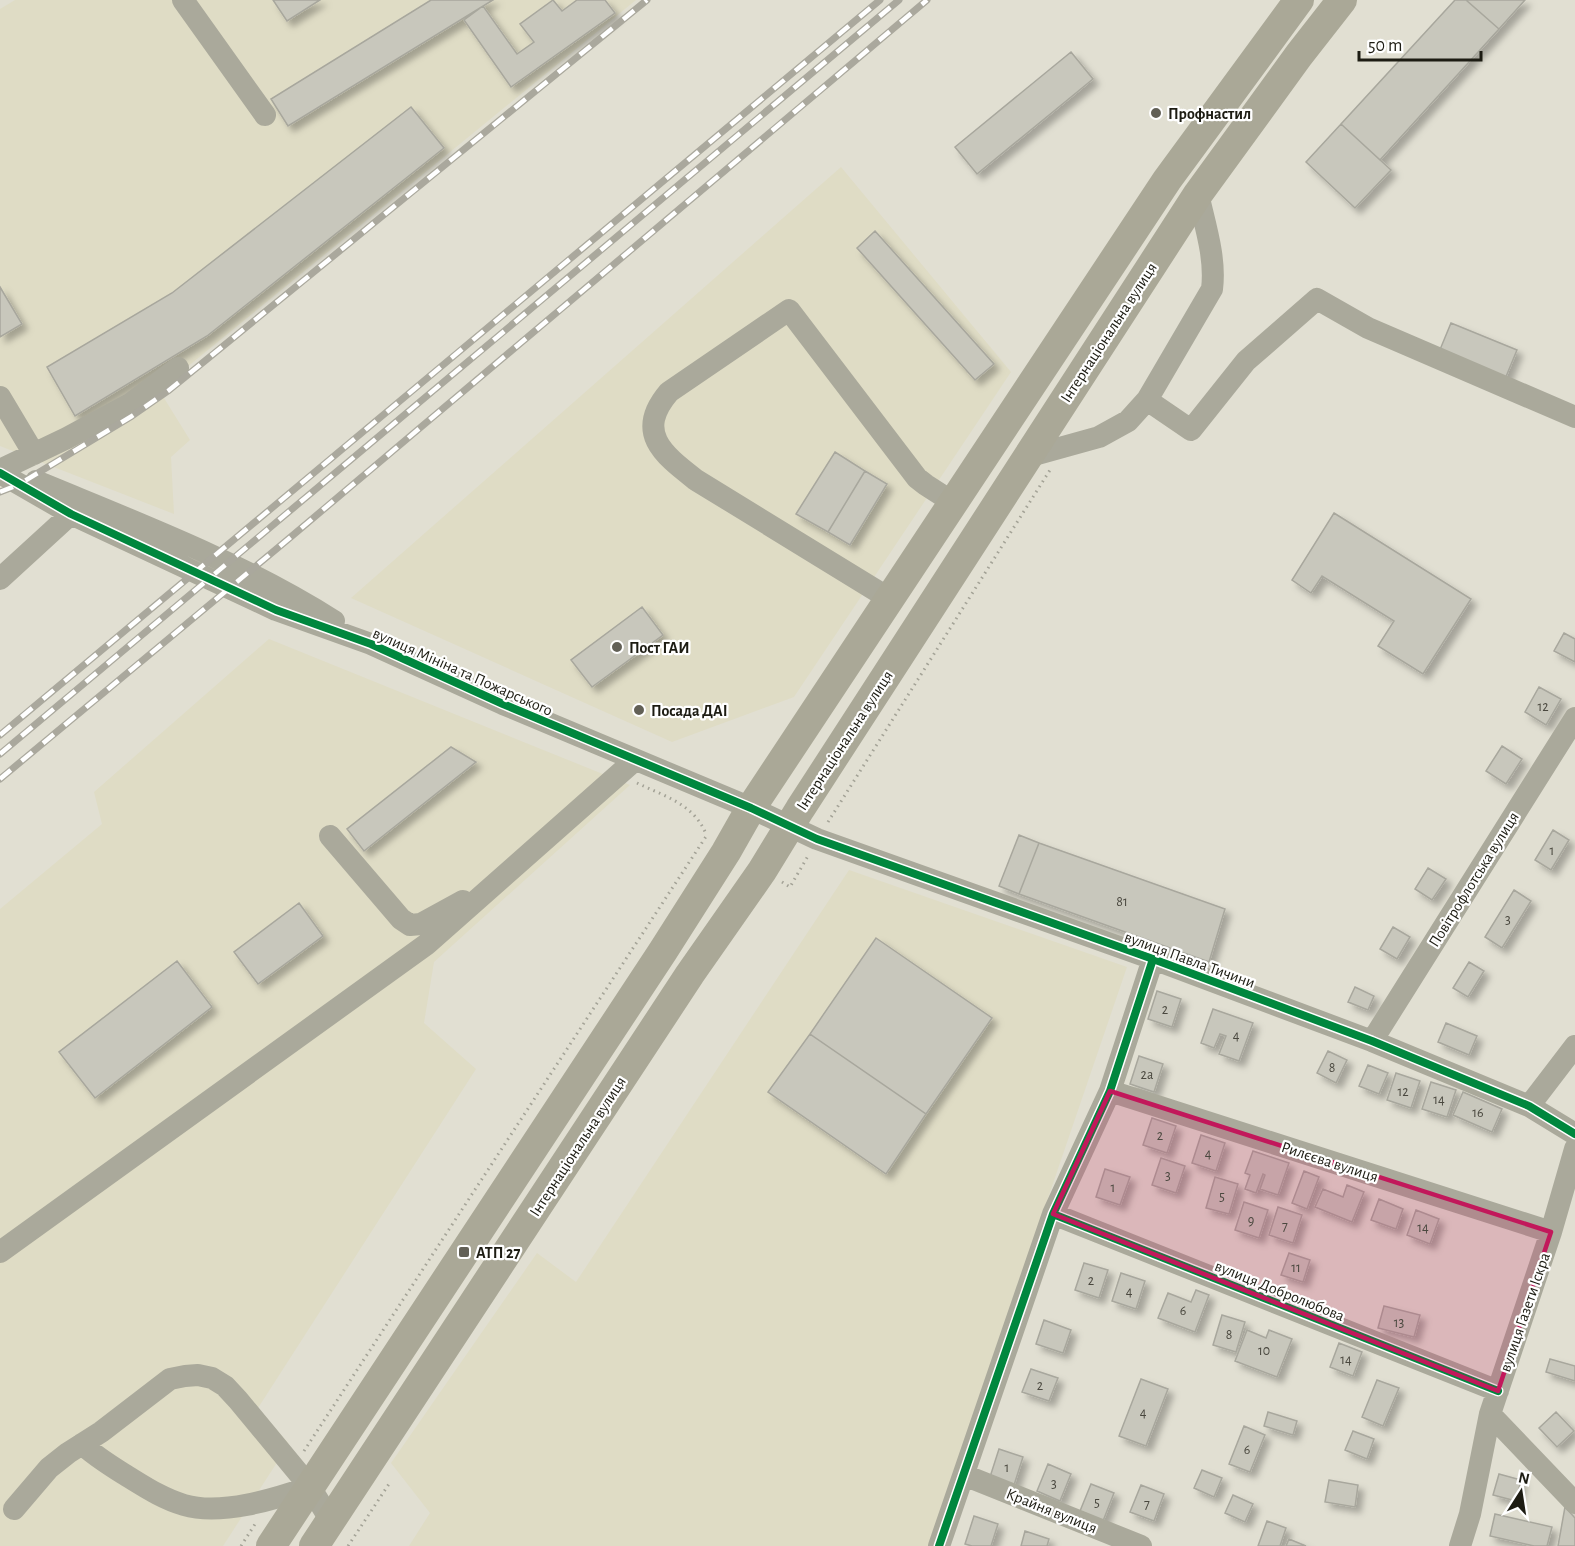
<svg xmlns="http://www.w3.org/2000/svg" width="1575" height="1546" font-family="'Alegreya Sans',sans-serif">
<defs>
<filter id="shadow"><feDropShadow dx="5.5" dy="5.5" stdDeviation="3" flood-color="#0004"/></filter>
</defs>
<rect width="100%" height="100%" fill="#e1dfd2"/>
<path fill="#dfdcc5" d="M15,0h621l-477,390 31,50 -19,17 3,57 -174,-68v-437z
M841,167l170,205 -217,325 -122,45 -321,-144z
M269,639l361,146 -196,177 -10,61 52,46 -218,339 31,36 -66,102h-223v-637l102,-85 -8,-32z
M849,870l278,97 -198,579h-520l21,-33 -39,-50 146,-210 39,29z"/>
<path fill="#c8c7bc" stroke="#a8a79d" stroke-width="1.5" filter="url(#shadow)" d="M273,0h47l-33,21z
M431,0h62l-205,126 -17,-27z
M553,0l9,11 15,-11h28l10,13 -104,74 -47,-67 19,-14 34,48 17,-12 -14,-18z
M1455,0h11l33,29 -119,131 -39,-36z
M1466,0h59l-26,29z
M1071,52l22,27 -116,95 -22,-27z
M411,107l33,41 -237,188 -132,80 -28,-49 125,-74z
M1341,124l50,46 -36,38 -49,-46z
M875,231l119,133 -19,16 -118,-132z
M0,287l22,37 -22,13z
M1451,323l66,27 -12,29 -66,-27z
M835,452l30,19 -37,61 -32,-18z
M865,471l22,13 -37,61 -22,-13z
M1334,513l137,86 -48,75 -45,-28 16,-25 -72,-45 -11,17 -19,-13z
M642,607l21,28 -71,52 -21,-27z
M1564,633l11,6v23l-21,-11z
M1539,687l22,12 -15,26 -21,-13z
M1502,746l20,13 -16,25 -20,-13z
M451,747l25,15 -112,89 -17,-22z
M1553,830l16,10 -18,30 -16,-10z
M1019,835l20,8 -20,51 -20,-8z
M1039,843l186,66 -16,53 -190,-68z
M1428,868l18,11 -14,21 -17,-11z
M1514,890l17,11 -29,47 -17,-11z
M299,903l24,33 -65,48 -24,-32z
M1393,927l17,10 -13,22 -17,-10z
M876,938l116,80 -66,96 -116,-80z
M177,961l35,46 -117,91 -36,-46z
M1469,962l15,9 -16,26 -15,-9z
M1355,987l19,9 -6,14 -20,-8z
M1157,991l24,8 -9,28 -24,-8z
M1213,1009l40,14 -14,38 -20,-7 7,-18 -6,-2 -6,14 -13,-5z
M1446,1023l31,13 -8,19 -31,-13z
M810,1034l116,80 -40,60 -118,-82z
M1328,1051l19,9 -11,23 -19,-10z
M1139,1056l24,8 -9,28 -24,-8z
M1368,1065l20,8 -9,21 -20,-8z
M1396,1073l24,8 -9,27 -24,-8z
M1431,1082l25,8 -9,27 -25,-8z
M1463,1092l39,17 -10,23 -39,-17z
M1152,1118l24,8 -9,27 -24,-8z
M1201,1135l24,8 -9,28 -24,-8z
M1253,1151l36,12 -11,32 -18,-6 5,-14 -2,-1 -7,19 -11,-4 5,-14 -5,-2z
M1161,1158l24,8 -9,27 -24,-8z
M1105,1169l25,8 -10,28 -24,-8z
M1304,1171l15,6 -12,32 -15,-6z
M1215,1177l23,7 -9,30 -23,-6z
M1347,1185l17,7 -12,30 -37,-15 8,-18 20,8z
M1379,1199l24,10 -7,20 -25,-9z
M1244,1202l24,8 -9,28 -24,-8z
M1278,1207l24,8 -9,28 -24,-8z
M1416,1210l23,9 -9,25 -23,-9z
M1289,1253l21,7 -7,22 -22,-7z
M1084,1263l24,7 -9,28 -24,-8z
M1121,1273l24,8 -9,28 -24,-8z
M1196,1290l13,5 -14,37 -37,-14 10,-25 23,9z
M1384,1306l36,9 -6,22 -36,-9z
M1222,1315l23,7 -9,30 -23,-7z
M1044,1320l27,10 -8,23 -27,-9z
M1247,1330l19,8 3,-8 23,9 -15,38 -42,-16z
M1339,1343l23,9 -9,24 -23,-9z
M1550,1359l25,7v15l-29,-9z
M1031,1369l27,9 -9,23 -27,-9z
M1141,1379l27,10 -22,57 -27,-10z
M1377,1380l22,8 -16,38 -21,-9z
M1268,1412l29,9 -4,14 -29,-9z
M1556,1412l18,19 -17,16 -18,-19z
M1244,1426l21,9 -15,37 -21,-8z
M1353,1431l21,8 -7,20 -22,-9z
M999,1449l24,8 -9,28 -24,-8z
M1048,1464l23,10 -11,27 -23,-10z
M1202,1470l20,8 -8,19 -20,-9z
M1499,1474l22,6 -5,21 -23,-6z
M1329,1480l29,5 -3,22 -30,-5z
M1091,1484l23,9 -11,28 -23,-10z
M1141,1485l23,9 -10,27 -24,-9z
M1233,1495l20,9 -8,18 -20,-9z
M1565,1507l10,11v28h-17z
M1495,1514l57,13 -5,19h-13l-44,-10z
M974,1516l24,8 -7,22h-19l-7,-2z
M1267,1521l19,7 -6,18h-22z
M1025,1531l24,8 -2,7h-26z
M1289,1539l17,7h-20z"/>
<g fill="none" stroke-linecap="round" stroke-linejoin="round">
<path stroke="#a3a296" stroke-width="3" stroke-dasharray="1.5 4.5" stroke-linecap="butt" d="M637,783c27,13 57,21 69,51
M828,822l222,-352
M782,882l8,5 18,-31
M304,1451l403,-616
M241,1546l16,-25
M348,1546l41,-62"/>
<path stroke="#aaa99b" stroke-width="22" d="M183,0l82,115
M0,397l34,57
M1147,400l44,30 55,-69 71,-62 51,29 207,89
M1027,457l72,-20 29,-16 19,-21 65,-111c4,-31 -7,-64 -14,-95
M0,470l67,-32 63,-34 48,-36
M0,473l71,41 205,96 95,34 132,60 248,104 66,31 336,120 219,82 157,65 46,28
M36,481c101,42 205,81 298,140
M0,579l71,-65
M890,599l-194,-119c-32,-25 -62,-47 -27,-88l120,-82 128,168 9,7 28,18
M330,836l71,83 9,6 11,-1 42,-23
M1372,1041l203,-323
M1110,1091l441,141
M1529,1106l46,-60
M1053,1214l445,177
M0,1252l427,-308 208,-184
M1490,1414l85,89
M82,1444c14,13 29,22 45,32 18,11 36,23 57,29 37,11 91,-6 126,-18
M964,1475l177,71
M14,1509l35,-41 19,-15 33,-21 69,-53 15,-3 13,-1 14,3 13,8 13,14 72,87 21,34
M939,1546l114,-332 57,-123 43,-132
M1460,1546l10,-32 20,-100 61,-182 24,-83"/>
<path stroke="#aaa897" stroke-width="30" d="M271,1546l392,-595 63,-99 25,-44 416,-628 132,-180
M314,1546l376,-572 72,-103 38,-62 398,-615 101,-139 43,-55"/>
<defs>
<path id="rail" d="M0,492l18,-7 114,-69 36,-25 479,-391
M0,735l880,-735
M0,754l899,-754
M0,779l286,-238 641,-541"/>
</defs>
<use href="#rail" stroke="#aaa89d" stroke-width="7"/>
<use href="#rail" stroke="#fff" stroke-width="4.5" stroke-dasharray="14" stroke-linecap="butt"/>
<defs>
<path id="cycleway" d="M0,473l71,41 205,96 95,34 132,60 248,104 66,31 336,120 219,82 157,65 46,28
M1053,1214l445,177
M939,1546l114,-332 57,-123 43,-132"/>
</defs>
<use href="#cycleway" stroke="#fff" stroke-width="11"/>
<use href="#cycleway" stroke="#00873e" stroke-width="8"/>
</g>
<path fill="#c2185b" fill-opacity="0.2" stroke="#c2185b" stroke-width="4.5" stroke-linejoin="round" d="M1110,1091l441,141 -53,159 -445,-177z"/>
<g fill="#626056" stroke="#fff" stroke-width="2">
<circle cx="1156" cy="113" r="6"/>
<circle cx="617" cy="647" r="6"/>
<circle cx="639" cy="710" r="6"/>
<rect x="458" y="1246" width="12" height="12" rx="3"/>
</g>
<g text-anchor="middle" stroke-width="4.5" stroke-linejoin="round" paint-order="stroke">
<g font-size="14" fill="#4a483f">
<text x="1543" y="711">12</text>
<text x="1552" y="855">1</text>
<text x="1122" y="906">81</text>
<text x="1508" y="924">3</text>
<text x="1165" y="1014">2</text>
<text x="1236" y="1040">4</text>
<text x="1332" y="1072">8</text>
<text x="1147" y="1079">2а</text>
<text x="1403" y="1096">12</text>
<text x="1439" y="1104">14</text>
<text x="1478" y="1117">16</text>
<text x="1160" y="1140">2</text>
<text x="1208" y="1158">4</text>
<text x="1168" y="1180">3</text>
<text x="1113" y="1192">1</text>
<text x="1222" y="1201">5</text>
<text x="1251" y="1225">9</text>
<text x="1285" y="1230">7</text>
<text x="1423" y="1232">14</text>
<text x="1296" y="1272">11</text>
<text x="1091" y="1285">2</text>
<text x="1129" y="1296">4</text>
<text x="1183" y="1315">6</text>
<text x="1399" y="1327">13</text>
<text x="1229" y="1339">8</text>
<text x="1264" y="1355">10</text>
<text x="1346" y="1364">14</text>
<text x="1040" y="1390">2</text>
<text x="1143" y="1417">4</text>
<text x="1247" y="1454">6</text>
<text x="1007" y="1472">1</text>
<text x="1054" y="1488">3</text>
<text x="1097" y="1507">5</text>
<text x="1147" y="1508">7</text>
</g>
<g font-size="16" font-weight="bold" fill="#1d1c13" stroke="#fff" text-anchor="start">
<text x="1168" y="119">Профнастил</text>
<text x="629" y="653">Пост ГАИ</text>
<text x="651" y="716">Посада ДАІ</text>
<text x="476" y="1258">АТП 27</text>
</g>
<g font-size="16" fill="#1d1c13" stroke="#fff">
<text transform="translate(1108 332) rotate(-57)" y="6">Інтернаціональна вулиця</text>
<text transform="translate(463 671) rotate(24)" y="6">вулиця Мініна та Пожарського</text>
<text transform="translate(844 740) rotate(-57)" y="6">Інтернаціональна вулиця</text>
<text transform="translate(1473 879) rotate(-58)" y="6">Повітрофлотська вулиця</text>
<text transform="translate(1190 959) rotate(20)" y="6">вулиця Павла Тичини</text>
<text transform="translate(577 1146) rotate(-57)" y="6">Інтернаціональна вулиця</text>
<text transform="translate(1330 1161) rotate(18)" y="6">Рилєєва вулиця</text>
<text transform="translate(1280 1290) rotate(22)" y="6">вулиця Добролюбова</text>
<text transform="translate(1524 1312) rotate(-71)" y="6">вулиця Газети Іскра</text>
<text transform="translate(1052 1510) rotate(22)" y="6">Крайня вулиця</text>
</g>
</g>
<g transform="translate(1521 1492) rotate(12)" stroke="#ffffff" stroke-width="4.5" paint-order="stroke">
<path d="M0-4.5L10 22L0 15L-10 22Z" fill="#1d1c13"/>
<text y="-9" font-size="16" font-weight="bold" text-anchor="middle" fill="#1d1c13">N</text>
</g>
<path d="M1359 51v9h122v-9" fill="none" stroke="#1d1c13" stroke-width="3"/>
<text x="1368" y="51" font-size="18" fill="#1d1c13" stroke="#ffffff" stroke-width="4.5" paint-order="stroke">50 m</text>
</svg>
